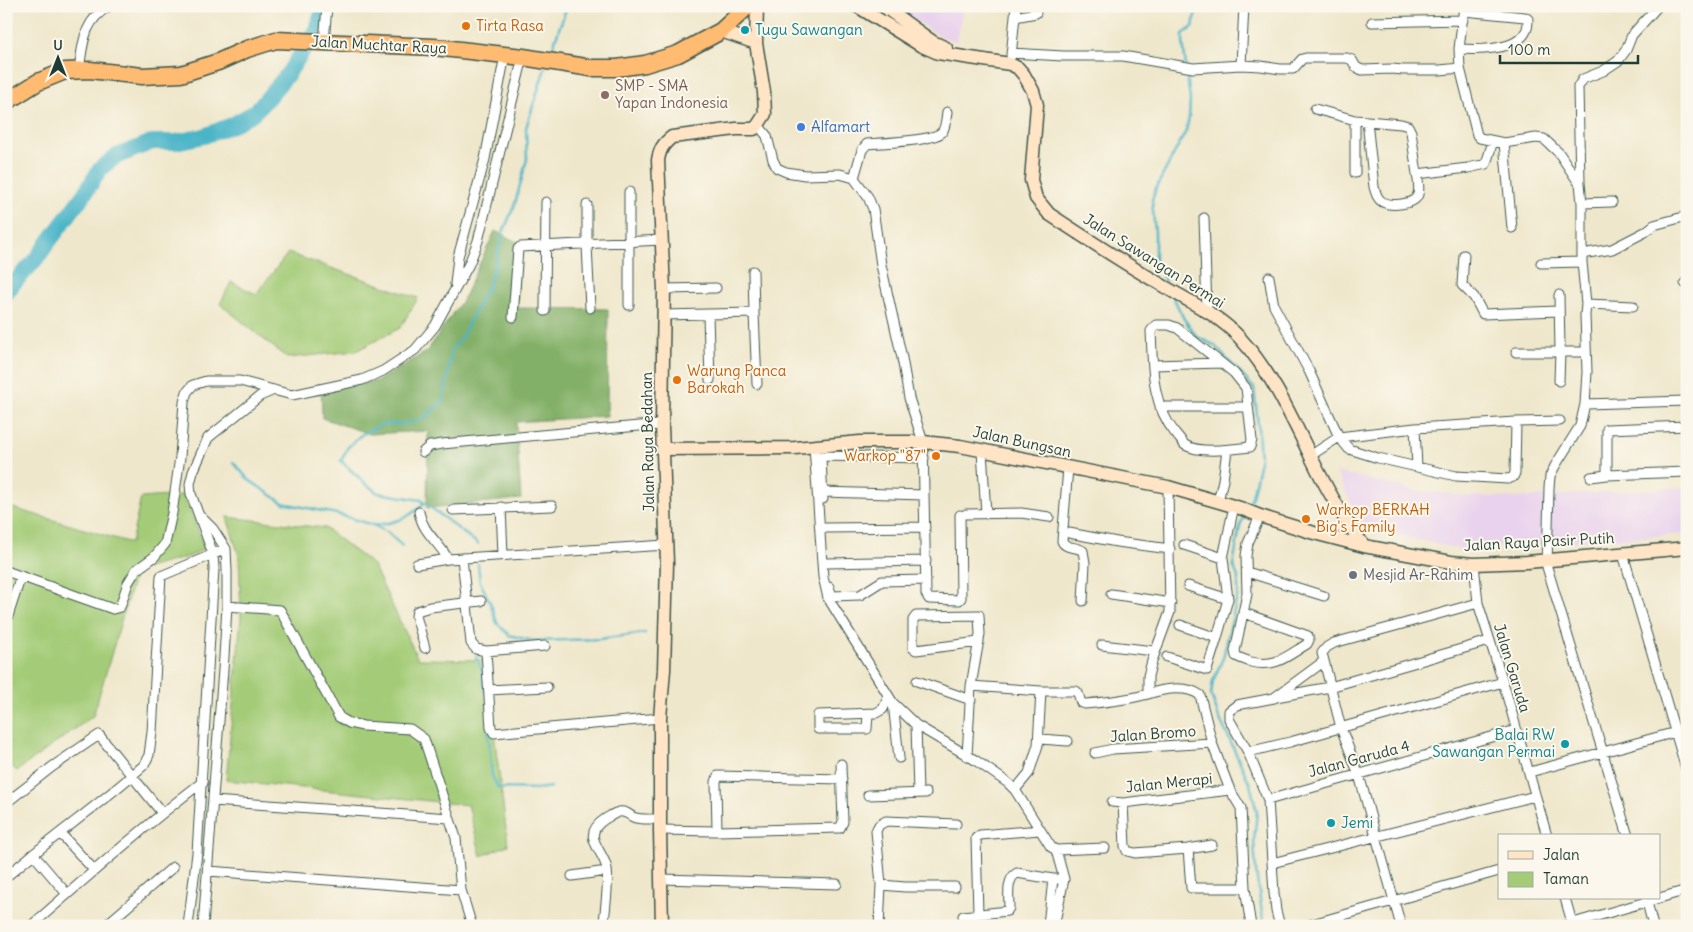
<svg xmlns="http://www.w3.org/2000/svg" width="1693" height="932" font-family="Delius,sans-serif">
<rect width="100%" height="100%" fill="#fbf7ec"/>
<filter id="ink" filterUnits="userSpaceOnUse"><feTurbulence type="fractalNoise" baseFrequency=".02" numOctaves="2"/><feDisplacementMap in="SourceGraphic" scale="10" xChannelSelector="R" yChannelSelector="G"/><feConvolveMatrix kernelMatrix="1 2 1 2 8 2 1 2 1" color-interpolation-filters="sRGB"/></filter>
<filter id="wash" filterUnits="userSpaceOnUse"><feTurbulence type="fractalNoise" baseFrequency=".0096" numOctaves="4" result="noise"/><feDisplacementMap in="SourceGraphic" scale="20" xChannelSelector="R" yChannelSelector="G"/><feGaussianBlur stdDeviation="1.12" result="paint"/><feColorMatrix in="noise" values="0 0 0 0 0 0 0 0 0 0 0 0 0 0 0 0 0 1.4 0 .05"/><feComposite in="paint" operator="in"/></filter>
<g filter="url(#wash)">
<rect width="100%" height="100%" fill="#efe7cb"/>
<path fill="#e9d2ed" d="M893,6h71l-8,35 -14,-4z
M1336,472l83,19 37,4 61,3 170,-11v47l-229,15 -95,-22z"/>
<path fill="#a4cc78" stroke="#628456" d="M288,253l130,45 -18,30 -44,23 -69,7 -67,-54 11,-22 25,12z
M184,495l21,53 -14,8 -55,15 -43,145 -76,55 -11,-10v-255l125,37 10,-45z
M227,517l98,11 48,37 45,94 67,1 23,185 -27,11 -13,-51 -242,-25 15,-163 -2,-61z"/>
<path fill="#83b068" stroke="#51764e" d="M495,231l24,12 -2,65 91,1 -1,107 -91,6 5,77 -94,9 1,-77 -58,3 -48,-16 -1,-30 57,-7 49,-30 36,-52z"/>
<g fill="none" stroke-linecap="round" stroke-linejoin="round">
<path stroke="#4bb5c8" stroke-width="2.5" d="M550,55l17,-49
M1165,281l-10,-20v-29l-3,-32 4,-12 30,-57 3,-13 1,-18 -7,-58v-8l10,-7 4,-21
M1173,297l11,22 13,18 17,8 40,43 4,37 2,36 -8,36 -4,9
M233,462l16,18 34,23 54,11 36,11 14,7 15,14
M1245,514l-5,12 -7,39 5,12v16l-15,65 -10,23 -2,13 7,21 32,69 7,28 -3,28 2,32 8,54
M374,525c22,-2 32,-6 49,-20l-1,-5
M478,544l-57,-44 -43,-7 -12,-9 -25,-23 7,-14 13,-12 22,-11h20l20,-5 20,-18 9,-52 9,-11 29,-56 14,-52 11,-26 12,-45 -1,-31 19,-60
M478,564l2,18 10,20 7,21 12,12 25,6 65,-2 46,-6
M476,656l5,12 4,24
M488,730l4,46 6,12 39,1 14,-2"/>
<path stroke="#4bb5c8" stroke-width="16" d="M6,294l7,-10 20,-21 52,-70 15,-24 15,-12 37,-15h23l29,-6 28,-11 21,-12 11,-11 23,-27 30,-45 7,-24"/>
</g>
</g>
<g filter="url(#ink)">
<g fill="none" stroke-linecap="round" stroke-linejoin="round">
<defs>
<path id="street" d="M1464,6l-5,43 1,19 17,67 3,3 24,5 32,-5 8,1 15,14 20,30
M1015,17l21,-4
M1372,22l91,-2
M324,42l3,-36
M1459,49c18,1 58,2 67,-18 2,-3 2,-8 2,-12l-3,-2 -61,-6
M1011,53l52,3h60l70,12 48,-3 20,1 19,3h13l9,-10 4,-1h41l5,2 4,7 6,3 30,-1 11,1h37l20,-2
M1011,56l5,-50
M1241,65l3,-59
M79,70c4,-26 4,-49 30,-64
M1315,109l40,11 12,1 7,66c2,7 4,14 11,16 7,3 27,1 31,-5 5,-6 2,-17 1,-24l51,-6 18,-4 7,-23
M1355,120v53
M1367,121l34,3 7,2 3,6 6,42
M758,125l9,11 6,24 4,8 9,4 19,3 35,-1 14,4 14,19 5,12 8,56 21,93 7,40 14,44 3,152 3,5 30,1 2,-2 -1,-83
M1504,143l8,85
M854,178l8,-28 5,-6c14,-1 67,-3 75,-12 4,-5 4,-14 5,-20
M1582,203l30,-1
M587,205v40l3,63
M1204,218l3,93
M1582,254l30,-5 33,-17 9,-7 33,-9
M1464,255l-2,30 12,12 9,17 76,-3
M1541,263l41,-1
M753,271l1,42
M1269,277l5,29 35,65 30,66 10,12 29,9 78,18 52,3 5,-2 2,-4 1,-51
M1685,283h2
M455,284l3,-27 27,-98 20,-104
M664,289l52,-1
M1559,295l1,57 -1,29
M1586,304l47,2
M629,305v-113
M545,311l1,-109
M663,315l91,-2 3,71
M708,315l2,65
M513,317l5,-68 2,-2 142,-7
M1156,325h13l8,3 57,45 12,15 6,52 -2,7c-18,2 -50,7 -65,-2 -3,-3 -7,-9 -10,-12 -24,-31 -22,-64 -24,-102z
M1516,352h70
M1153,365l68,-2
M1585,404l102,-3
M1160,407h88
M1687,426l-80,3v46l80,-3
M1415,428l2,39
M814,446l9,131 5,21 65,105 23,22 59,35 33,23 7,7 36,57 5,3 8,29 -10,47
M982,451l4,63
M423,452l7,-6 12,-2 197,-18 23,-1
M1310,456l29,-19 76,-9 101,-6 44,-1
M1068,468l-6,73c3,8 15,5 21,10l2,12 -2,38
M1591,477l16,-2
M1168,487l2,125 -18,49 -4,15v18c15,-5 38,-9 52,1l12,48 18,47 11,18 4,80 6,38
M823,492l101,3
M823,499l-2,-41 1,-2 102,2
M1218,501l5,-21 4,-30
M501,507l2,48
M453,510l99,-4
M419,512c4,21 19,29 29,47
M966,514l55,-1 28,4
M201,517l12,12 13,20 1,22v35l-3,51 -21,269
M824,528l101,-1
M1069,533l48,9 53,7
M1184,545l39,13
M1623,554l64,218
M462,558l9,85 5,6 10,2 59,-5
M826,563l100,-2
M417,564l31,-5 218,-14
M1474,564l4,39 25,79 44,154
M6,571l107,38 7,-2 8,-24 8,-13 18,-13 11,-13 7,-31 8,-56 4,-55 3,-10 6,-7 13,-4h34l52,14 70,-15 21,-9 32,-21 20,-24 34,-62 9,-23 45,-184
M1247,572l77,24
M1188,586l40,13
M829,587l3,9 28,-1 22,-14 44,-1
M1111,594l60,9
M227,606l53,4 59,107 10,6 14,3 47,3 14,10 32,99 5,52 11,36
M1244,613l64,23 1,4 -2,4c-20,12 -31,24 -56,18 -5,-2 -10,-3 -15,-6l-1,-5 12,-57 -1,-38 2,-13 12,-27
M6,622l15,-46
M1180,625l37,13
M1102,645l52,6
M425,648l-9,-32 1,-5 13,-4 51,-6
M486,651l5,77 3,5 166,-15
M1167,657l40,13 10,-32 11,-39 -5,-41 11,-52
M917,681l54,19
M971,686l70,5 -3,54 -9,28 -14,17
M489,690l58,-3
M1041,691h35l2,2 3,10 4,1c22,-2 42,-4 63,-10
M1276,697l54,-10 159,-46
M893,703l6,55
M868,714l-1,15h-49v-14l58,-2 7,-4 5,-11
M916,725l2,68
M1040,739l28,2
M1248,752l42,-10 213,-60
M1095,753l18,-4 99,-6
M967,756l4,-70 9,-52 -1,-19 -63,1 -3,4v28l3,2 63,-8
M1530,772l157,-43
M868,795l58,-2
M1268,800l248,-70
M213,801l236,17
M1112,802l11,1 107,-13
M6,803l46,-36 47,-32 63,78
M1123,803l2,43 2,5 8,2 53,-4 3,39h54
M660,830l57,1 123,-3 3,-6 -2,-58
M717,831l-1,-49 2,-6 124,3
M61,834l33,36
M1628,836l-81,-269 2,-79 1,-12 5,-10 25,-40 5,-22 2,-32 -2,-57 1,-11 -4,-42v-59l-2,-20 -2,-96 5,-8 20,-8 15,-10 8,-11 6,-15 26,-29
M1188,849l24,-4
M1056,850l49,-2
M33,854l34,40
M1272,863l263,-67
M208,871l253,19
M572,876l35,-5
M6,877c44,-39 94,-72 138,-112l5,-10 3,-23 9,-156 65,-27
M661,879l176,5
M881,885l-5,-54 3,-6 7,-4 70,3
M1565,898l8,28
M1646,898l7,28
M978,914l-2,-76 4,-3 60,-5
M963,916l44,-5 2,-3c0,-12 -3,-29 8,-35l36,6h11
M1048,925l5,-46
M31,926c56,-49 111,-98 170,-143h2
M105,926l68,-59
M188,926l9,-73 17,-284 -1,-15 -22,-60 -1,-10 3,-12 15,-34 52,-42 14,-6
M606,926l-2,-2c1,-17 5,-38 3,-55 -3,-19 -28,-33 -2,-50 4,-2 9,-6 14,-7 6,-1 9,2 14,5 6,3 19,2 27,2
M879,926l2,-41 24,2h50
M1280,926l-4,-15 -2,-18 -6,-93 -20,-48 -19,-33v-8l8,-6 37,-7 49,-36
M1305,926l194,-55
M1401,926l-42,-151 -18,-47 -19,-75 5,-6 7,-4 144,-40
M1563,926l124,-36"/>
<path id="secondary" d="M857,6l63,39 18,8 72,11 8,4 6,7 9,16 4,14 -6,75 5,18 13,16c35,23 70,46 106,67 29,18 62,32 85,57 31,34 50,76 70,117 15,31 33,63 54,91
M883,6l50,36 13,6
M721,31l35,12
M663,449l132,-1 65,-6h63l37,4 208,41 72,21 20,8 54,17 50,13 87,16 23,2 53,-2 160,-14
M662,926l-2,-96v-112l4,-48 3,-107 -5,-138 2,-136 -6,-129c2,-11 5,-16 14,-23l64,-8h18l4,-4 7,-11 -1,-22 -8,-49 1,-37"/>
<path id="highway" d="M6,102l32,-20 27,-11 25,-1 52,6 39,-2 37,-12 29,-13 29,-9 158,7 89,10 68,11h26l28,-4 33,-10 43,-23 27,-25"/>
</defs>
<use href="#street" stroke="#3e564b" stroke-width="11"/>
<use href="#secondary" stroke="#3e564b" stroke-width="15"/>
<use href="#highway" stroke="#3e564b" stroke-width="19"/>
<use href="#street" stroke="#fff" stroke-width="9"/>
<use href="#secondary" stroke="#ffe4c6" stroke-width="12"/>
<use href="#highway" stroke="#ffbb71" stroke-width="16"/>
</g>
</g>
<g fill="#e8710a" stroke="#fbf7ec" stroke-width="2">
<circle cx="466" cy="26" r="5"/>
<circle cx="677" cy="380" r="5"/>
<circle cx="936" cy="456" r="5"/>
<circle cx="1306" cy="519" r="5"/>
</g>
<g fill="#0f9aa8" stroke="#fbf7ec" stroke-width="2">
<circle cx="745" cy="30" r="5"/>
<circle cx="1565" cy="744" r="5"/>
<circle cx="1331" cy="823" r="5"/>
</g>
<circle fill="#8d6e63" stroke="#fbf7ec" stroke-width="2" cx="605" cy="95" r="5"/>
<circle fill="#3f7fe0" stroke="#fbf7ec" stroke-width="2" cx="801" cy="127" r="5"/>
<circle fill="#6b7280" stroke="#fbf7ec" stroke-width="2" cx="1353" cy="575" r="5"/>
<g text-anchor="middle" stroke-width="4" stroke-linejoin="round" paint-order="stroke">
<g font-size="15" fill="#c56008" stroke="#fbf7ec" text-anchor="start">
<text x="476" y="31">Tirta Rasa</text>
<text x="687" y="376">Warung Panca<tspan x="687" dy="17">Barokah</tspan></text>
<text x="926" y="461" text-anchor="end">Warkop "87"</text>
<text x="1316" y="515">Warkop BERKAH<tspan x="1316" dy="17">Big's Family</tspan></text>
</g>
<g font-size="15" fill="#0d838f" stroke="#fbf7ec" text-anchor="start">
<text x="755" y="35">Tugu Sawangan</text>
<text x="1555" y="740" text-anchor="end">Balai RW<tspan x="1555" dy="17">Sawangan Permai</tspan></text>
<text x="1341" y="828">Jemi</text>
</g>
<g font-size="15" fill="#1f3d34" stroke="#fbf7ec">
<text transform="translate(379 45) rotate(3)" y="5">Jalan Muchtar Raya</text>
<text transform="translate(1154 261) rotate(32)" y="5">Jalan Sawangan Permai</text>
<text transform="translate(648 442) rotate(-91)" y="5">Jalan Raya Bedahan</text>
<text transform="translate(1022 442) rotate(12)" y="5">Jalan Bungsan</text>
<text transform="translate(1539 542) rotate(-3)" y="5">Jalan Raya Pasir Putih</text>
<text transform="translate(1512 668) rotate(73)" y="5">Jalan Garuda</text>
<text transform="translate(1153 734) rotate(-4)" y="5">Jalan Bromo</text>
<text transform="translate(1359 759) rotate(-15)" y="5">Jalan Garuda 4</text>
<text transform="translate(1169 783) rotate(-6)" y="5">Jalan Merapi</text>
</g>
<g font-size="15" fill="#785e54" stroke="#fbf7ec" text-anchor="start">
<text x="615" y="91">SMP - SMA<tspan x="615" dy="17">Yapan Indonesia</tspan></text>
</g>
<g font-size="15" fill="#366cbe" stroke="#fbf7ec" text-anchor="start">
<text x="811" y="132">Alfamart</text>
</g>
<g font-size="15" fill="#5b616d" stroke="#fbf7ec" text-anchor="start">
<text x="1363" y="580">Mesjid Ar-Rahim</text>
</g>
</g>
<rect width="1693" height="932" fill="none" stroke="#fbf7ec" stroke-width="25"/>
<rect x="1498" y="834" width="162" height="65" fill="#fbf7ec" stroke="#a3ada2"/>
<rect x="1508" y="851" width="25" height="8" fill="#ffe4c6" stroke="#a3ada2"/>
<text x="1543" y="860" font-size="15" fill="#1f3d34">Jalan</text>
<rect x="1508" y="872" width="25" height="15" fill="#a4cc78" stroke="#a3ada2"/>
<text x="1543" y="884" font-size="15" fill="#1f3d34">Taman</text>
<g transform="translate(58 58)" stroke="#fbf7ec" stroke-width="4" paint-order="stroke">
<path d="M0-4L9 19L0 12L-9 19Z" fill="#1f3d34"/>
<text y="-8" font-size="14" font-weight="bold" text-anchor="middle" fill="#1f3d34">U</text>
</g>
<path d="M1500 55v8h138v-8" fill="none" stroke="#1f3d34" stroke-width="2.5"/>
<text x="1508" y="55" font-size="15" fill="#1f3d34" stroke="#fbf7ec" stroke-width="4" paint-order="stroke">100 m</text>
</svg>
